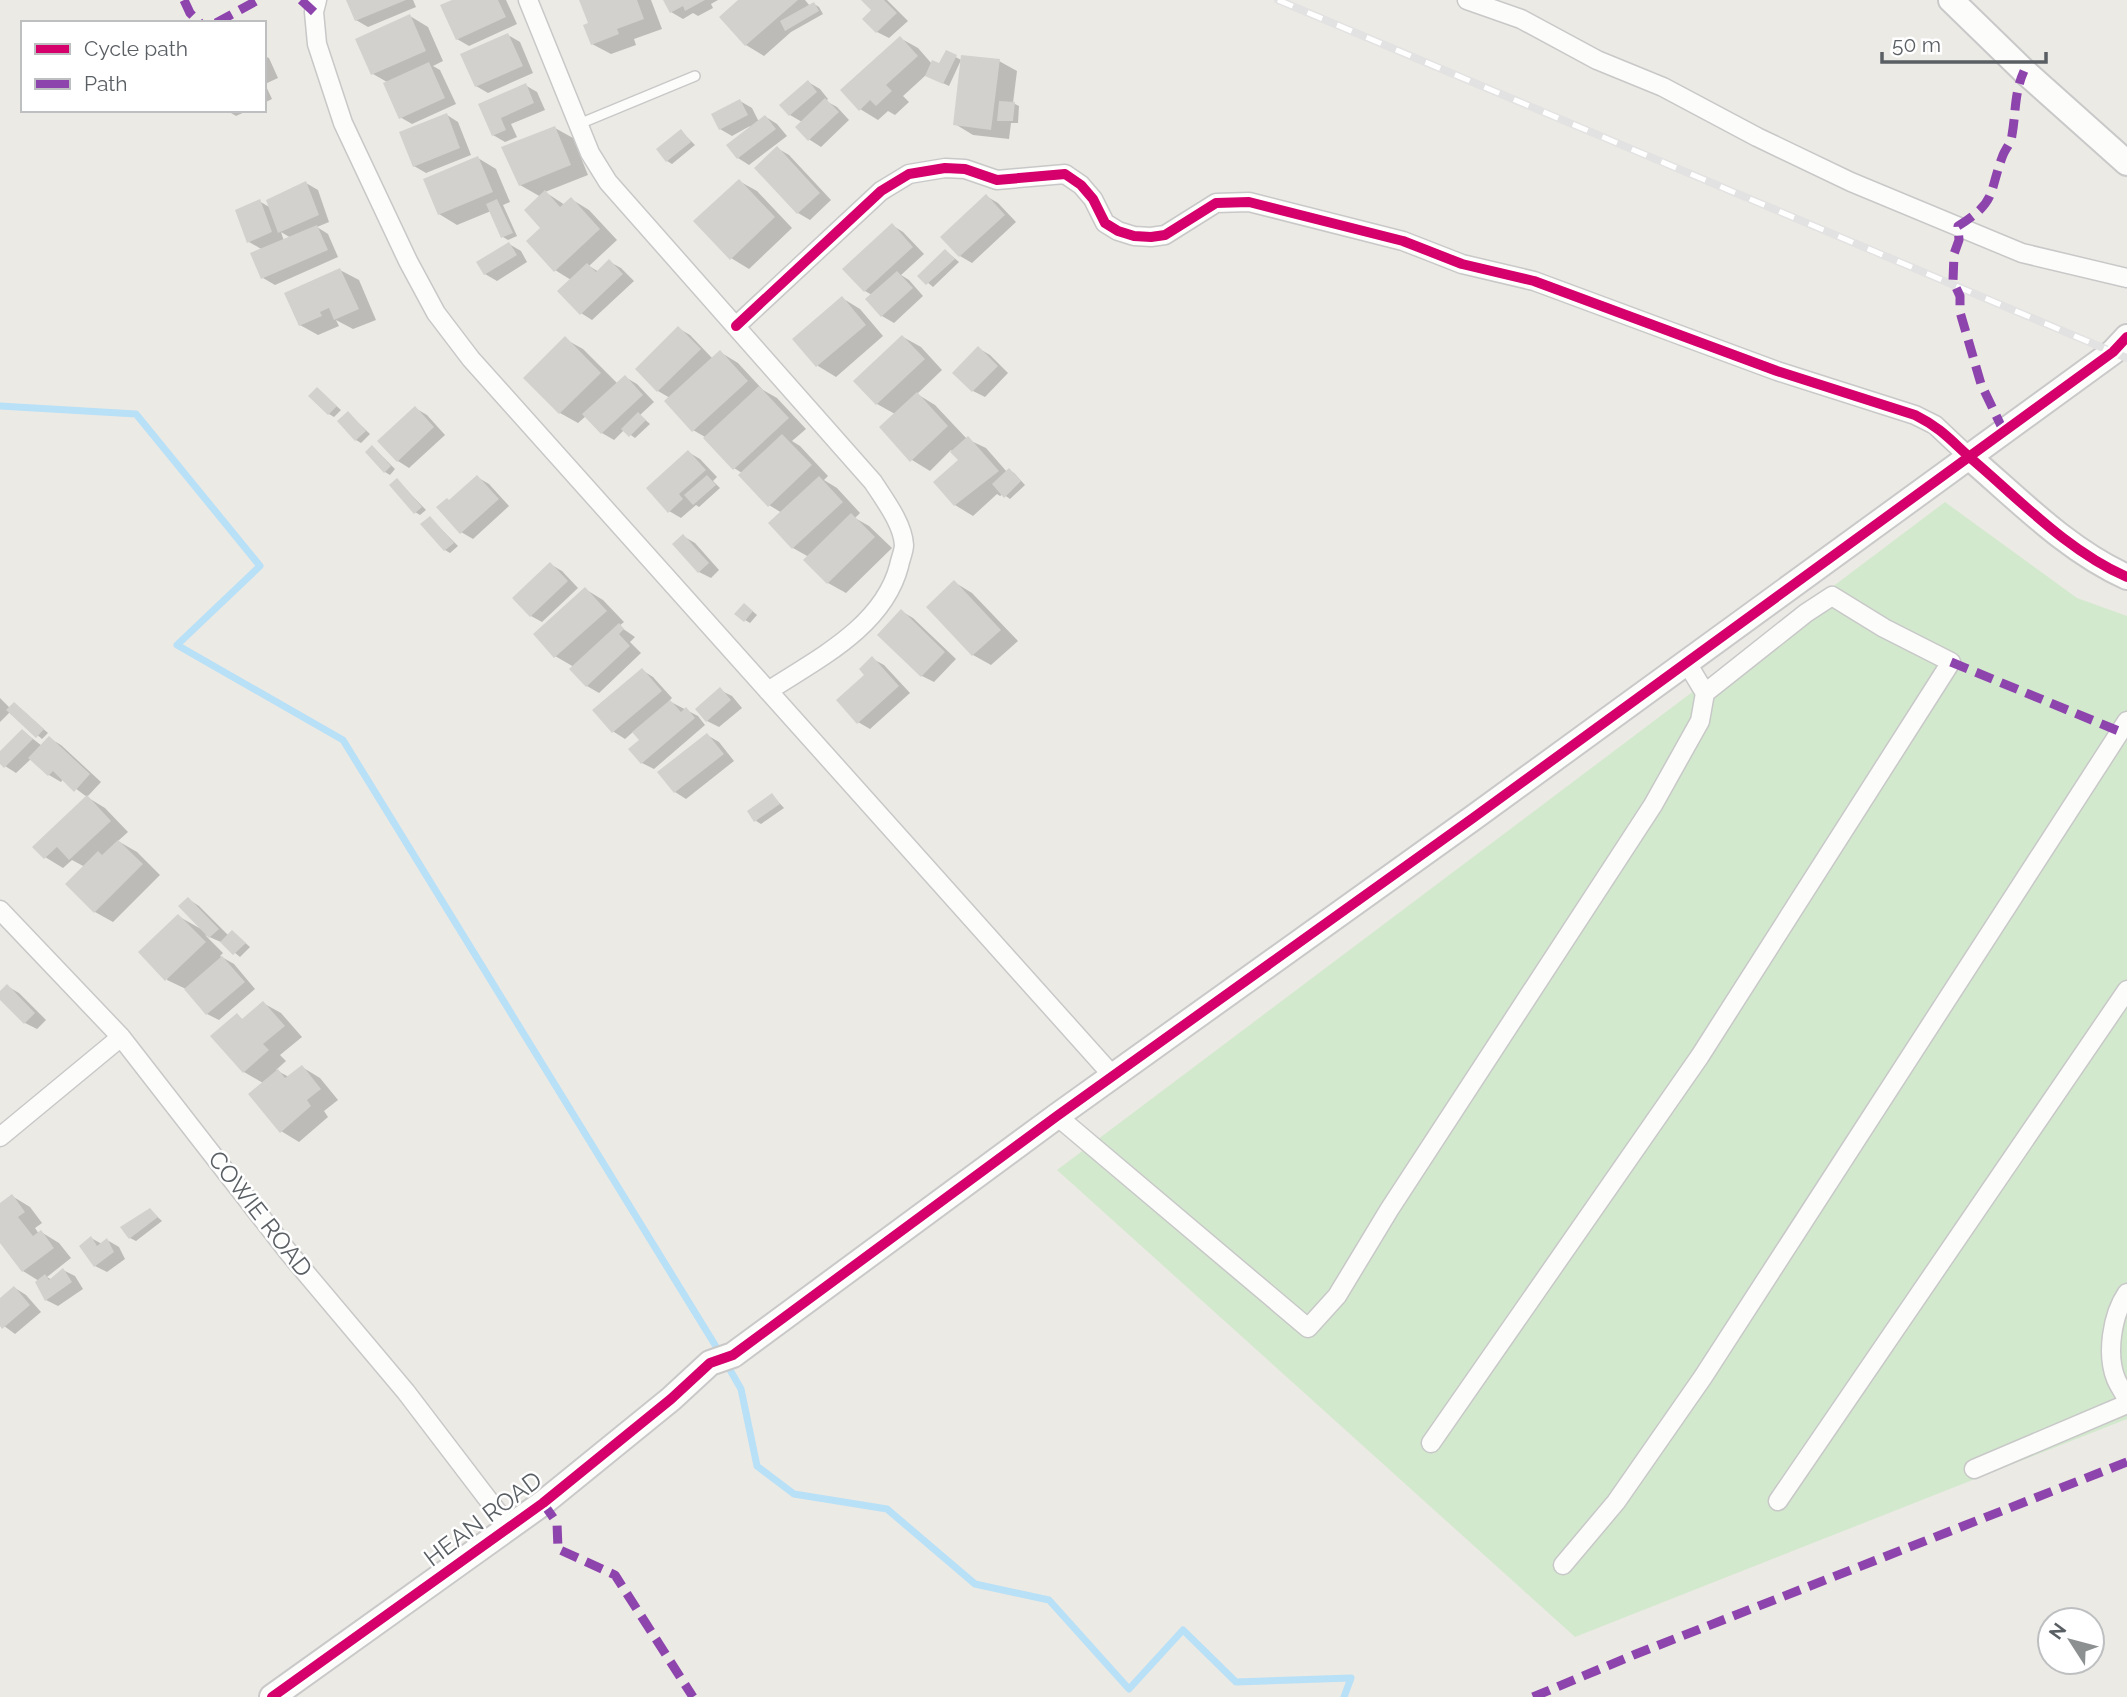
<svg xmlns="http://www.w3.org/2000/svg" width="2127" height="1697" font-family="Raleway,sans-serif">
<rect width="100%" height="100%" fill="#eceae5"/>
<path fill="#d3e9ce" d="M1945,502l132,96 50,18v803l-552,218 -518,-467z"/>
<path fill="#0003" fill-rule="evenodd" d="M348,0h65l3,7 -48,20 -12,-7z
M456,0h50l11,24 -48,22 -12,-7z
M586,0h65l11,29 -28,10 2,6 -25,9 -19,-10z
M665,0h53l-7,4 2,4 -15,8 -5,-3 -10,6 -12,-7z
M741,0h64l5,6 4,-2 5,3 4,7 -32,18 -27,24 -18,-11z
M865,0h22l21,21 -19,17 -12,-6 -3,-22z
M410,16l18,11 15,34 -10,5 7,4 16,34 -44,20 -12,-7 -13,-35 -14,-8z
M508,35l12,7 13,31 -45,20 -12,-7z
M900,38l18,10 14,16 8,2 7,-14 14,8 -12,26 -23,-11 -23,21 6,6 -14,13 -7,-4 -10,9 -18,-11z
M264,56l5,2 9,20 -13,6 7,15 -8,4z
M999,61l18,10 -4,32 6,3 -1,17h-7l-2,16 -36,-4 -18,-11z
M808,82l12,7 8,10 -2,2 11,6 12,13 -28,27 -11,-7 -13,-13 5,-5 -12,-7z
M525,85l12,7 8,18 -34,14 6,13 -12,5 -12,-7 -13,-30z
M740,101l12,7 7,14 7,-5 11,7 10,12 -38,29 -11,-7 12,-32 -18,10 -12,-7z
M226,110h23l-13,6z
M447,115l11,7 13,33 -45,18 -12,-7z
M555,128l18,10 15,37 -43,17 20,13 6,-6 18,11 28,30 -28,26 10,6 11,-10 11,6 13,13 -42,39 -11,-7 -10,-33 -16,-10 -12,-42 -2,-31 -21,-12z
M681,131l14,14 -23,19 -5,-3z
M777,148l12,7 42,45 -21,20 -12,-7 -42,-45z
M478,158l18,11 14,33 -7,3 14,31 -9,4 -5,-3 -12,-26 -34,14 -18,-11z
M739,181l18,10 35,37 -43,41 -18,-11z
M306,183l12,7 11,32 -12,5 11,7 10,23 -63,28 -12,-7v-28l-14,-8 10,-41 12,7zM281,232l10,6 -7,3z
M986,196l12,7 18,19 -44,41 -12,-7z
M892,225l11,7 21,22 -23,21 8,5 14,16 -29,27 -12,-7 -10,-21 -7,-4z
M509,244l12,7 6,11 -30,19 -12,-7z
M946,251l13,11 -26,25 -13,-11z
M340,270l19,10 17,40 -23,9 -17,-9 3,6 -21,9 -18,-10z
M842,298l18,11 23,27 -47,41 -18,-11 -23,-27z
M678,328l12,7 23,24 7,-7 18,11 25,27 14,8 29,31 -14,12 8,5 28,30 -4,4 13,8 23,25 -5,5 14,8 23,22 -46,45 -18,-10 -23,-23 4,-3 -16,-9 -11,-35 -13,-8 -27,-32 -8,-5 -29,-31 -12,-7 -23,-32 -12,-7 -21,-22z
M903,337l18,10 21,23 -25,24 18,11 32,34 19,9 21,24 2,-2 5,3 11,12 -15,14 -7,-5 -3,2 -3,-2 -24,22 -18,-11 5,-45 -9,-10 -21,21 -18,-11 -17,-46 -18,-10z
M565,339l18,10 35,35 7,-7 12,7 17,18 -14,13 10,9 -15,14 -11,-8 -10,10 -12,-7 -16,-17 -8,7 -18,-10z
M978,348l12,7 18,18 -23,24 -12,-6z
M317,389l24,21 -7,7 -5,-3z
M415,408l12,7 18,20 -36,33 -11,-7z
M348,413l22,21 -9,9 -5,-3z
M373,447l22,22 -5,6 -5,-3z
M688,452l12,7 17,18 -4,4 7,7 -21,19 -3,-2 -15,13 -12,-7z
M477,477l12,7 20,22 -36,33 -12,-7 -11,-30z
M397,480l29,30 -6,5 -5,-3z
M430,518l28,28 -8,7 -5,-3z
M683,536l12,7 24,27 -8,8 -12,-6z
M550,564l12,7 16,17 -36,34 -11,-6z
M954,582l18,11 46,48 -27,24 -18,-10z
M585,589l18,11 21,22 -5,4 16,11 -5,5 11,11 -42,40 -12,-7 -13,-19 -19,-11z
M749,608l8,7 -7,8 -5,-3z
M901,611l12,7 43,41 -22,23 -12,-6z
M873,659l11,6 26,28 -40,36 -12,-7 9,-47z
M642,670l11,7 19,21 -3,3 29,15 7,9 -51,44 -12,-6 -1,-23 -7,-9 -9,8 -11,-7 -19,-22z
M720,690l12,6 10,12 -23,19 -12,-6z
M0,698l10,10 9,-1 29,26 -6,6 -32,-27 -10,10z
M23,731l19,15 7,-8 12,7 40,37 -14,15 -24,-18 -2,3 -12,-7 -17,-17 -16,15 -11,-7 -5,-4v-8z
M707,735l12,7 15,19 -48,38 -11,-7z
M772,795l12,13 -23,16 -5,-3z
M87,797l18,11 23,24 -10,9 19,11 23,23 -47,47 -18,-10 -27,-28 17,-17 -13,-7 -9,8 -18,-11z
M188,899l11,7 30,30 4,-4 17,15 -10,10 -17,-14 -18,-8 18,18 -3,3 14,8 21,25 -36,31 -12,-6 -21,-25 -19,-9 11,-64 23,13z
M7,986l12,7 27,27 -9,9 -12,-6 -25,-26v-3z
M263,1003l18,10 21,24 -22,18 6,6 -10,9 13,7 13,-10 18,11 18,22 -14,11 4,6 -29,25 -18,-11 -18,-48 -19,-11 -7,-56 7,4z
M12,1196l18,11 12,16 -7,5 4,6 2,-2 18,11 12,15 -24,19 5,3 11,-10 12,6 8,13 -25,17 -12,-6 -7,-19 -16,-10 -23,-30v-35z
M150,1210l12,11 -26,20 -6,-3z
M91,1238l11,6 5,-4 12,7 6,12 -18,13 -12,-6z
M15,1288l11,7 15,17 -26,22 -15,-11v-23z"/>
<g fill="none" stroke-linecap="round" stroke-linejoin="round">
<path stroke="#b8e0f7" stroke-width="7" d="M0,406l136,8 124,152 -83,79 166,95 377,613
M726,1363l15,26 16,77 37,28 93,15 88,75 74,16 80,89 54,-59 53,52 115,-4 -7,19"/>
</g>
<path fill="#d2d1ce" d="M346,0h60l-51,21z
M452,0h46l8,17 -50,23 -16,-35z
M579,0h58l7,19 -27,10 2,5 -28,11 -8,-20 5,-2z
M663,0h42l-20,11 -2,-5 -13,7z
M738,0h60l-53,46 -26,-29z
M861,0h23l13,13 -21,20 -14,-14 9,-9z
M814,2l5,9 -34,20 -5,-10z
M410,14l16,37 -55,24 -16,-36z
M508,33l15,33 -48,21 -15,-33z
M900,36l18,20 -32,29 6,6 -16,15 -6,-6 -11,11 -19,-21z
M946,50l11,5 -14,29 -18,-8 7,-16 7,3z
M961,55l39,4 -9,71 -38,-5z
M429,62l16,36 -46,21 -16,-36z
M808,80l9,12 -28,24 -10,-11z
M526,83l8,20 -33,15 5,12 -14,6 -14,-32z
M825,98l14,14 -31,29 -13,-14z
M740,99l8,16 -29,15 -8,-16z
M999,101l16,1 -2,19h-16z
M447,113l13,35 -47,19 -14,-35z
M765,115l11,14 -39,30 -11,-14z
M555,126l16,39 -52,21 -18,-39z
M681,129l10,13 -25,20 -10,-13z
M777,146l43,47 -23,21 -43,-46z
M478,156l15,36 -55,23 -15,-36z
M739,179l36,38 -45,43 -37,-39z
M306,181l13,34 -41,18 -12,-33z
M545,190l15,17 11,-10 29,32 -46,43 -28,-31 14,-13 -16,-18z
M986,194l19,21 -46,42 -19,-20z
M260,199l12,33 -25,11 -12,-33z
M497,199l16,34 -12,5 -15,-34z
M892,223l21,24 -49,45 -22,-23z
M317,225l11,25 -67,29 -11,-26z
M509,242l8,13 -33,20 -8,-13z
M945,249l10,10 -29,26 -9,-9z
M609,259l14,15 -43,41 -23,-24 30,-28 9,9z
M340,268l19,41 -25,11 -5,-12 -9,4 2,4 -23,10 -15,-33z
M897,271l16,17 -32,29 -16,-18z
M842,296l24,29 -50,42 -24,-28z
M678,326l23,23 -44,43 -22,-23z
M902,335l23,24 -49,46 -23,-24z
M565,336l36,37 -42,41 -36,-36z
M978,346l20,20 -26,26 -20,-19z
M720,350l28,31 -56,51 -28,-31z
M625,375l18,20 -42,39 -19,-20z
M759,386l30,32 -56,52 -30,-32z
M317,387l20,19 -9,9 -20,-19z
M917,392l31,34 -38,36 -31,-35z
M415,406l19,21 -37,35 -20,-21z
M348,411l18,20 -11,10 -18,-20z
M638,412l8,8 -17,17 -8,-8z
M782,434l30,31 -44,42 -30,-32z
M968,436l31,35 -45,35 -21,-24 25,-22 -8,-8z
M372,445l19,21 -7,7 -19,-21z
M688,450l18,20 -27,24 4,5 -15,14 -22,-25z
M1009,468l12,13 -17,17 -12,-14z
M477,475l22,24 -39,35 -24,-27 11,-9 2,2z
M707,475l9,10 -23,20 -9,-10z
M819,476l24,26 -51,47 -24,-26z
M397,478l25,29 -8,7 -25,-29z
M851,513l24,24 -48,47 -24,-24z
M430,516l24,27 -10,8 -24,-27z
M683,534l26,29 -11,10 -26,-29z
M550,562l18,19 -38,36 -18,-19z
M954,580l47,50 -29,26 -46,-49z
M585,587l22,24 -53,47 -21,-24z
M744,603l9,8 -9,11 -10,-8z
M901,609l44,43 -24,25 -44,-42z
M619,623l5,6 -5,5 11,12 -44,41 -17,-18z
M872,656l27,30 -42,38 -21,-24 28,-25 -5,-6z
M642,668l20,23 -50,42 -20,-23z
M720,687l11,13 -25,22 -11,-13z
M670,700l11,12 5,-5 9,11 -54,46 -13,-15 11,-9 -7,-8z
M14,702l30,27 -8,9 -30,-28z
M22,729l11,10 -29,29 -4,-4v-13z
M707,733l17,21 -50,39 -17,-21z
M49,736l41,38 -16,18 -21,-21 -5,5 -20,-18z
M772,793l8,11 -26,18 -7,-11z
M87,795l24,26 -42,39 -12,-13 -13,12 -12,-12z
M118,840l25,24 -49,49 -29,-29 33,-33 4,4z
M188,897l31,32 -10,9 -31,-32z
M178,914l28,28 -41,39 -27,-29z
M232,930l14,13 -13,12 -13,-13z
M222,956l23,26 -39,33 -22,-26z
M7,984l28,29 -11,11 -24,-24v-9z
M263,1001l22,25 -22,18 6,6 -26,23 -33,-37 27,-23 5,6z
M302,1065l19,24 -14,11 4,6 -31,27 -32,-39 30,-25 7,9z
M12,1194l13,18 -7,5 15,19 8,-6 13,18 -32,24 -22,-29v-40z
M150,1208l8,9 -29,22 -9,-12z
M91,1236l6,10 10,-8 7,14 -20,15 -15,-21z
M63,1268l9,14 -27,19 -10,-19 10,-8 4,6z
M14,1286l16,19 -28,24 -2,-3v-28z"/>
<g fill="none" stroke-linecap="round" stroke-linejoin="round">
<defs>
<path id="lane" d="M579,124l116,-48"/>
<path id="street" d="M317,0l-3,12 3,32 26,79 65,138 28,52 35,46 642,717
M528,0l62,153 18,29 265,300c11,17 30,42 31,63 0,6 -4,15 -5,21 -16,61 -82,93 -131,125
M1467,0l54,19 76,41 66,27 94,50 94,45 171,71 105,25
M736,326l145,-135 28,-17 36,-6 20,1 32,11 68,-6 16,11 12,14 12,24 13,8 16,5 17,1 14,-2 51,-32 33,-1 154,39 59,23 72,17 243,90 138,44 20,10 35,33
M0,910l121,127 168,216 117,139 103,135
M1057,1116l251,212 29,-32 52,-86 264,-405 47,-84 5,-28 -18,-30
M0,1137l121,-100
M2127,1293c-15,22 -21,61 -11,86 3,7 8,14 11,20
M1431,1443l269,-387 251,-394 -67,-34 -52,-32 -26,17 -101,80
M1974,1469l153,-65
M1778,1501l349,-511
M1563,1565l53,-63 87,-125 424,-656"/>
<path id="secondary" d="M1951,0l73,71 103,92
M1970,458c49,42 97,92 157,119
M272,1697l271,-194 128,-104 39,-36 23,-8 324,-239 416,-298 640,-466 14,-15"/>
</defs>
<use href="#lane" stroke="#c8c8c8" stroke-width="12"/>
<use href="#street" stroke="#c8c8c8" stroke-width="21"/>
<use href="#secondary" stroke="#c9c9c9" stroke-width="28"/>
<use href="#lane" stroke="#fcfcfb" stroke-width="9"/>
<use href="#street" stroke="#fcfcfb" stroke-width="18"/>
<use href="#secondary" stroke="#fcfcfb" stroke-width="24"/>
<defs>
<path id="rail" d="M1278,0l849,358"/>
</defs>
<use href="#rail" stroke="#e3e2e2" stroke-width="8"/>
<use href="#rail" stroke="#fff" stroke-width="5" stroke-dasharray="16" stroke-linecap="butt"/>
<path stroke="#8e44ad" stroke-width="9" stroke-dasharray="18 9" stroke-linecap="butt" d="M184,0l6,13 10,10
M301,0l13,12
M216,23l42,-23
M2004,432l-23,-48 -21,-72v-16l-7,-15 1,-27 5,-14 -1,-14c40,-25 30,-32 45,-71 3,-7 8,-12 9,-20 4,-22 2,-42 12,-64
M1951,662l170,70
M543,1503l14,20 1,26 57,26 78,122
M1533,1697l103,-43 491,-192"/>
<defs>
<path id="cycleway" d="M736,326l145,-135 28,-17 36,-6 20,1 32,11 68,-6 16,11 12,14 12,24 13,8 16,5 17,1 14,-2 51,-32 33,-1 154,39 59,23 72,17 243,90 138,44c28,14 37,27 59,46 48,41 94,90 153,116
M272,1697l271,-194 128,-104 39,-36 23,-8 324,-239 416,-298 640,-466 14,-15"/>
</defs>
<use href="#cycleway" stroke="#fff" stroke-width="15"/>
<use href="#cycleway" stroke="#d6006c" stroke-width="10"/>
</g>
<g text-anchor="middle" stroke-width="5" stroke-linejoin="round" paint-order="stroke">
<g font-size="24" fill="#5a5f64" stroke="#fff">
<text transform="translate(260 1214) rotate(52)" y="8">COWIE ROAD</text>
<text transform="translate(483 1519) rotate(-37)" y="8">HEAN ROAD</text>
</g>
</g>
<rect x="21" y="21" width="245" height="91" fill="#ffffff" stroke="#bdbfc1" stroke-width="2"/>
<rect x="35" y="44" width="35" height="10" fill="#d6006c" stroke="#bdbfc1" stroke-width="2"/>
<text x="84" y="56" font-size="21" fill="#5a5f64">Cycle path</text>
<rect x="35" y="79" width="35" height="10" fill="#8e44ad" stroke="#bdbfc1" stroke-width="2"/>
<text x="84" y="91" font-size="21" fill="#5a5f64">Path</text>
<g transform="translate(2071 1641) rotate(306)"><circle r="33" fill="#ffffff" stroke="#bdbfc1" stroke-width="2"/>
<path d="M0-5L12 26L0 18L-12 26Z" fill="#8d9091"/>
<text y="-10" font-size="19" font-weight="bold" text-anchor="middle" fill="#5a5f64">N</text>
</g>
<path d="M1882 52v10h164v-10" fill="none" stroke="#5a5f64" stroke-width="3.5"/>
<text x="1892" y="52" font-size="21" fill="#5a5f64" stroke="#ffffff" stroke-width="5" paint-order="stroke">50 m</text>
</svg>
